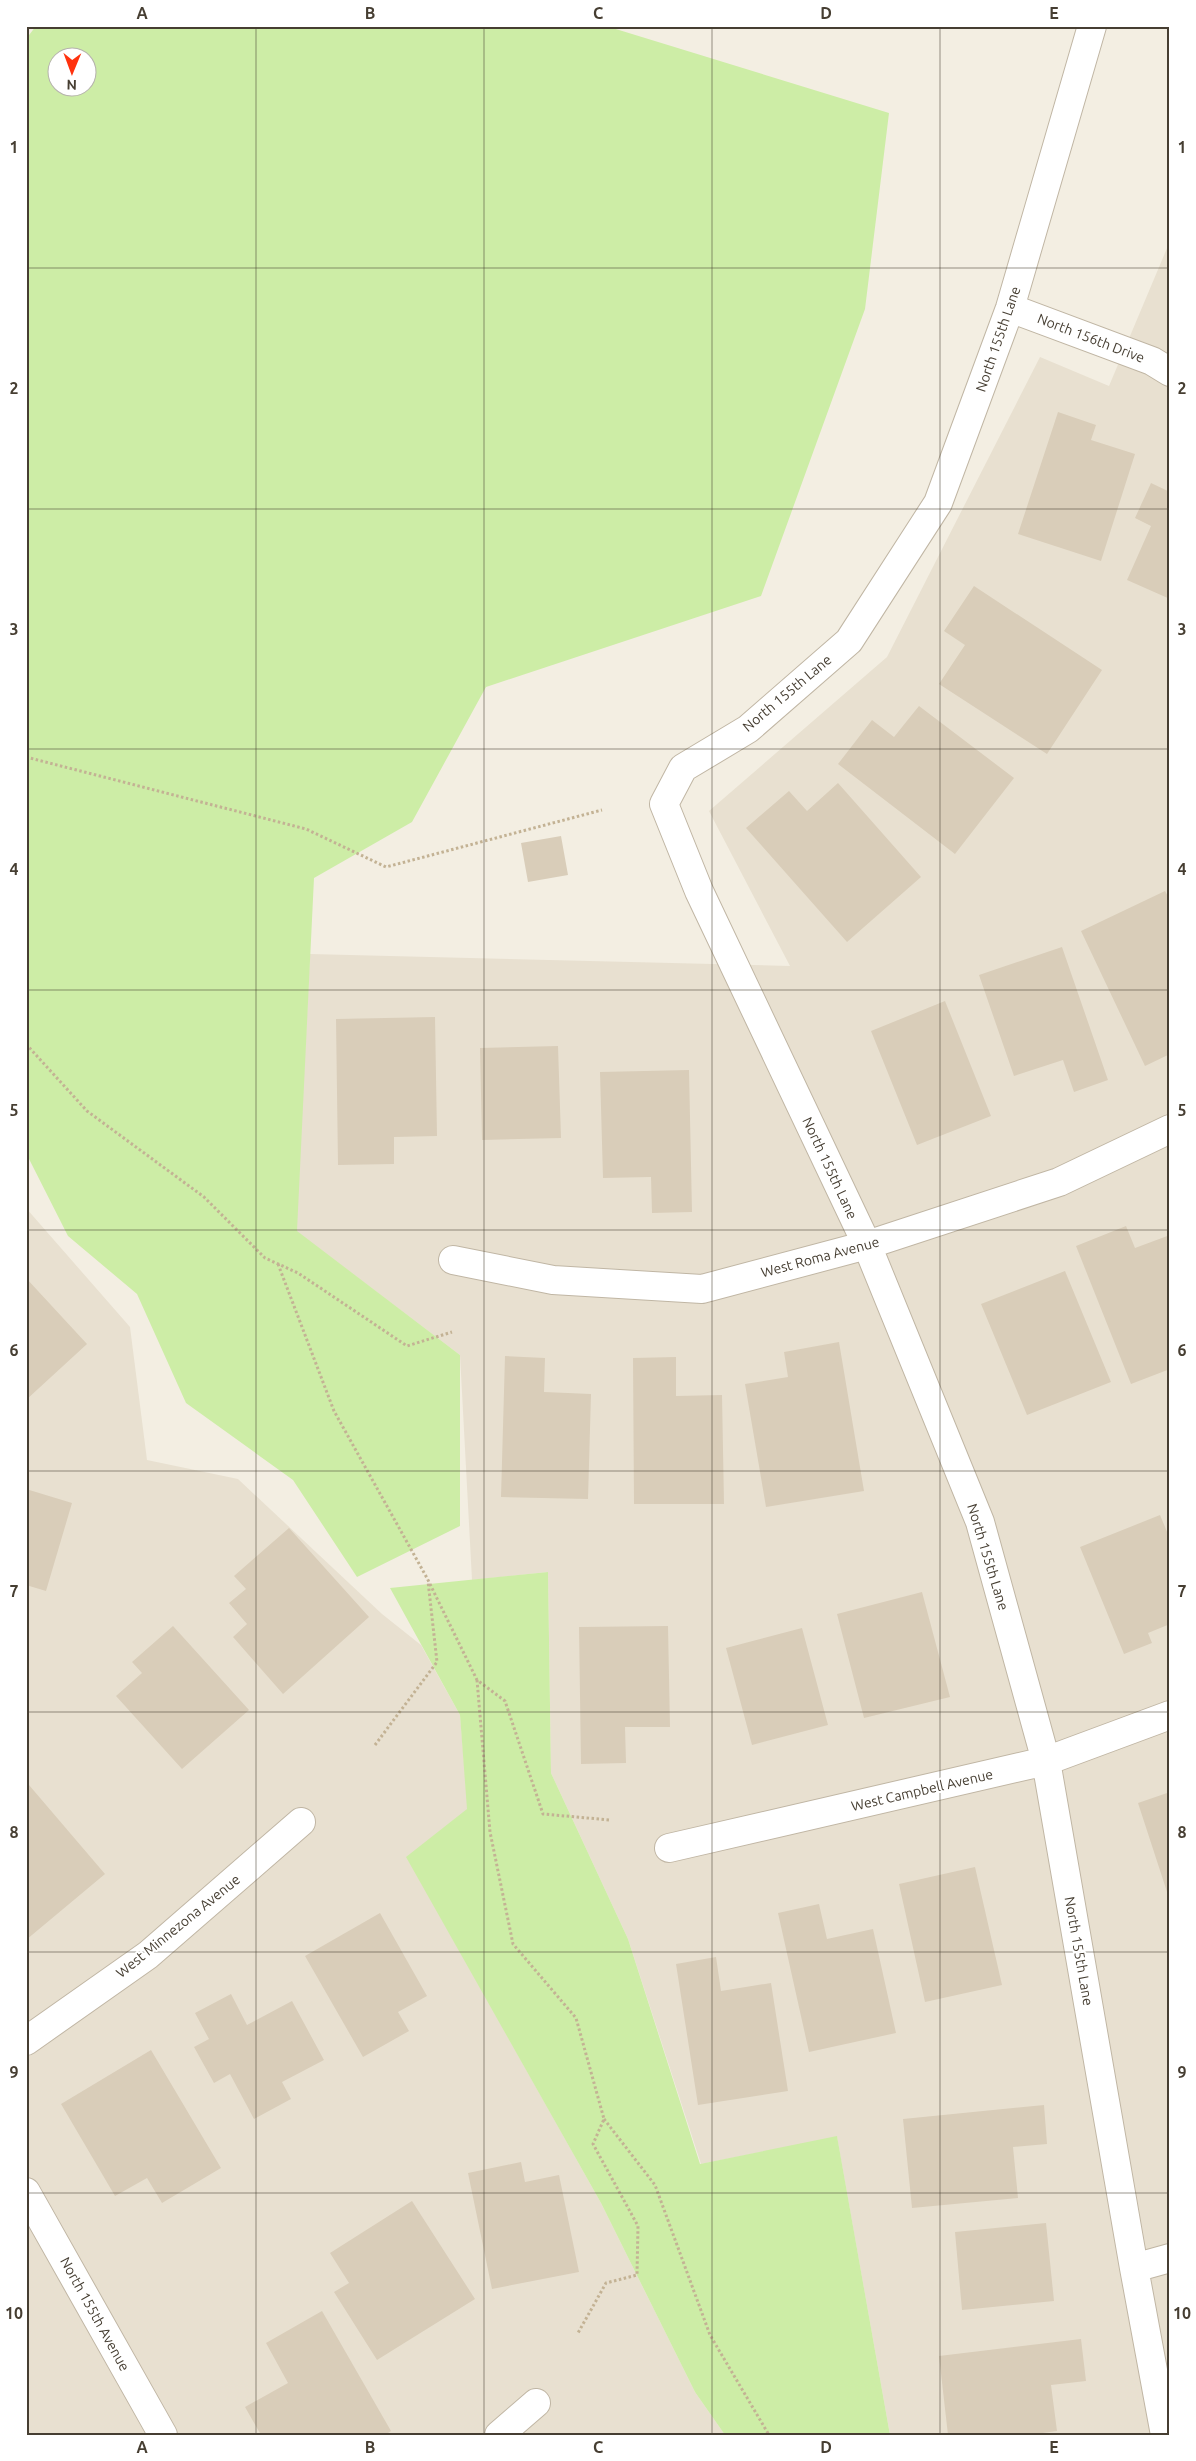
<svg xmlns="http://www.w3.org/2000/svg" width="1196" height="2461" font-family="Ubuntu,sans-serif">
<rect width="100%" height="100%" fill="#f3eee2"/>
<path fill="#e8e0d0" d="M1170,241v2194h-280l-53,-298 -136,27 -73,-225 -77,-166 -3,-201 -76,8 -12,-225 -164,-124 14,-277 480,12 -81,-155 178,-154 153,-300 69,29z
M26,1208l104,119 17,133 91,19 144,135 39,31 39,70 8,95 -61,47 194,346 94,189 30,43h-699z"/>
<path fill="#cdeda6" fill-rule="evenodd" d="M36,26h570l283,87 -24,196 -104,287 -275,91 -74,135 -98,56 -17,353 163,124v171l-103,51 -64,-97 -107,-77 -49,-109 -69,-58 -42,-83v-1114zM58,58h30v30h-30z
M548,1572l3,201 77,166 72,225 137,-28 53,299h-165l-30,-43 -94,-189 -195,-346 61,-48 -7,-94 -70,-127z"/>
<path fill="#d9cdb9" d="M1058,412l38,13 -5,15 44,14 -34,107 -83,-27z
M1151,483l19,9v107l-43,-19 24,-54 -16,-8z
M974,586l128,84 -55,84 -108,-70 26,-39 -21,-14z
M919,706l95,72 -59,76 -117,-90 34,-44 22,17z
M838,783l83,94 -74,65 -101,-114 43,-37 18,20z
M561,836l7,39 -40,7 -7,-39z
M1165,891l5,9v154l-25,12 -64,-135z
M1062,947l46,133 -34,12 -11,-32 -49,16 -35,-101z
M945,1001l46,115 -74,29 -46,-114z
M435,1017l2,119 -43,1v27l-56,1 -2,-146z
M558,1046l3,92 -79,2 -2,-92z
M689,1070l3,142 -40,1 -1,-36 -48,1 -3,-106z
M1126,1226l9,22 35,-13v134l-39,15 -55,-138z
M1065,1271l46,111 -84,33 -46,-111z
M26,1278l61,66 -61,56z
M839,1342l25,149 -98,16 -21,-123 43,-7 -4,-25z
M505,1356l40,2 -1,34 47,2 -3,105 -87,-2z
M676,1357v39l46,-1 2,109h-90l-1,-146z
M26,1489l46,14 -26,88 -20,-6z
M1160,1515l10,24v85l-22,9 4,10 -28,11 -44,-107z
M289,1528l80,89 -86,77 -50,-57 14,-13 -18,-21 17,-14 -12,-13z
M922,1592l28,105 -86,21 -27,-104z
M173,1626l76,84 -67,59 -66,-73 26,-23 -10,-11z
M668,1626l2,101h-45l1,36 -45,1 -2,-137z
M802,1628l26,97 -76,20 -26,-97z
M29,1785l76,89 -79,66v-153z
M1170,1792v106h-1l-31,-95z
M975,1867l27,118 -77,17 -26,-118z
M819,1904l8,35 46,-10 23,104 -87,19 -31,-139z
M380,1913l47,83 -29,16 11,19 -46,26 -58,-101z
M716,1957l5,34 50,-8 17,108 -90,14 -22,-141z
M231,1994l16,31 45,-24 32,59 -42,22 9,17 -37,20 -24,-45 -16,9 -20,-36 15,-8 -14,-26z
M151,2050l70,118 -59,35 -15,-25 -32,18 -54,-92z
M1044,2105l3,39 -34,3 5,51 -106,10 -9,-89z
M521,2162l4,20 34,-7 20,97 -87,17 -24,-116z
M412,2201l63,98 -98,61 -43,-68 15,-9 -19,-30z
M1046,2223l8,78 -92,9 -7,-78z
M322,2311l69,120 -6,4h-124l-16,-28 43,-24 -22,-40z
M1081,2339l5,42 -35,4 6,46 -29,4h-80l-9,-79z"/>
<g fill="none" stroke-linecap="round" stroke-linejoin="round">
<defs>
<path id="minor" d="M1092,26l-82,282 -72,195 -89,138 -101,88 -65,39 -19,36 35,87 168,354 113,277 66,239 88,507 31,167
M1010,308l142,53 18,11
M453,1260l100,20 149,9 165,-44 192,-63 111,-53
M669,1848l377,-87 124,-46
M26,2041l122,-86 153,-133
M26,2192l137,243
M1134,2268l36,-10
M499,2435l37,-32"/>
</defs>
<use href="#minor" stroke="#c0b6a4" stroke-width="30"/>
<path stroke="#c3b294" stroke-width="3" stroke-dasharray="2.5 2.5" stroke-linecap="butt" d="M26,757l280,72 80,38 216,-57
M26,1044l61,67 117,86 61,61 33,15 109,73 45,-14
M278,1264l56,147 93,167 50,102 28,21 38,113 67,6
M477,1680l13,152 23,112 63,74 28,101 -11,25 45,82 -1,49 -31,8 -28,50
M375,1745l62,-83 -9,-81
M604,2119l51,66 55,150 59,100"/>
<use href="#minor" stroke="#fff" stroke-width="28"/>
</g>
<path fill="none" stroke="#463e32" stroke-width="1" stroke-opacity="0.55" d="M256,26v2409M484,26v2409M712,26v2409M940,26v2409M26,268h1144M26,509h1144M26,749h1144M26,990h1144M26,1230h1144M26,1471h1144M26,1712h1144M26,1952h1144M26,2193h1144"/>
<g text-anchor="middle" stroke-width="4" stroke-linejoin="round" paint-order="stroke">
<g font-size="14" fill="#463e32" stroke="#fff">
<text transform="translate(1091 338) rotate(21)" y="5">North 156th Drive</text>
<text transform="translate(998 339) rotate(-71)" y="5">North 155th Lane</text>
<text transform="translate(787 693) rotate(-40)" y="5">North 155th Lane</text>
<text transform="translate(830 1168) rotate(65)" y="5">North 155th Lane</text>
<text transform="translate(820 1257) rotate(-15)" y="5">West Roma Avenue</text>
<text transform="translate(988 1557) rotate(73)" y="5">North 155th Lane</text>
<text transform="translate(922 1790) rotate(-13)" y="5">West Campbell Avenue</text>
<text transform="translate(178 1926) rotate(-39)" y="5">West Minnezona Avenue</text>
<text transform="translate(1079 1951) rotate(80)" y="5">North 155th Lane</text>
<text transform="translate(95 2314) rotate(61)" y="5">North 155th Avenue</text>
</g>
</g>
<rect width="1196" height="2461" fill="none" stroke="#ffffff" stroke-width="55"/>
<g transform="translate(72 72) rotate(181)"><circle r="24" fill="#ffffff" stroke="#b5b2ad"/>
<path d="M0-4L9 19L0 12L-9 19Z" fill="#ff320e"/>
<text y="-8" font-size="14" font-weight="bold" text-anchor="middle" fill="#463e32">N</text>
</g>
<rect x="28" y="28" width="1140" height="2406" fill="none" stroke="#463e32" stroke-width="2"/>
<g font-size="16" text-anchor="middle" font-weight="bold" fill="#463e32">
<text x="142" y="19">A</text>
<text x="370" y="19">B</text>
<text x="598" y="19">C</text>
<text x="826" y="19">D</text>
<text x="1054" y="19">E</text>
<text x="14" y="153">1</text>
<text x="1182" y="153">1</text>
<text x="14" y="394">2</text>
<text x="1182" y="394">2</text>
<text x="14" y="635">3</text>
<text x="1182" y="635">3</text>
<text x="14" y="875">4</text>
<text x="1182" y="875">4</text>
<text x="14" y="1116">5</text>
<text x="1182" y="1116">5</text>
<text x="14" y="1356">6</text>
<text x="1182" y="1356">6</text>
<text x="14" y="1597">7</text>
<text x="1182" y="1597">7</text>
<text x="14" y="1838">8</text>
<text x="1182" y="1838">8</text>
<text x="14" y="2078">9</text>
<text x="1182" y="2078">9</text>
<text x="14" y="2319">10</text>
<text x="1182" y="2319">10</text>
<text x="142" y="2453">A</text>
<text x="370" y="2453">B</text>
<text x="598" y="2453">C</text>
<text x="826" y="2453">D</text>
<text x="1054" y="2453">E</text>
</g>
</svg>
